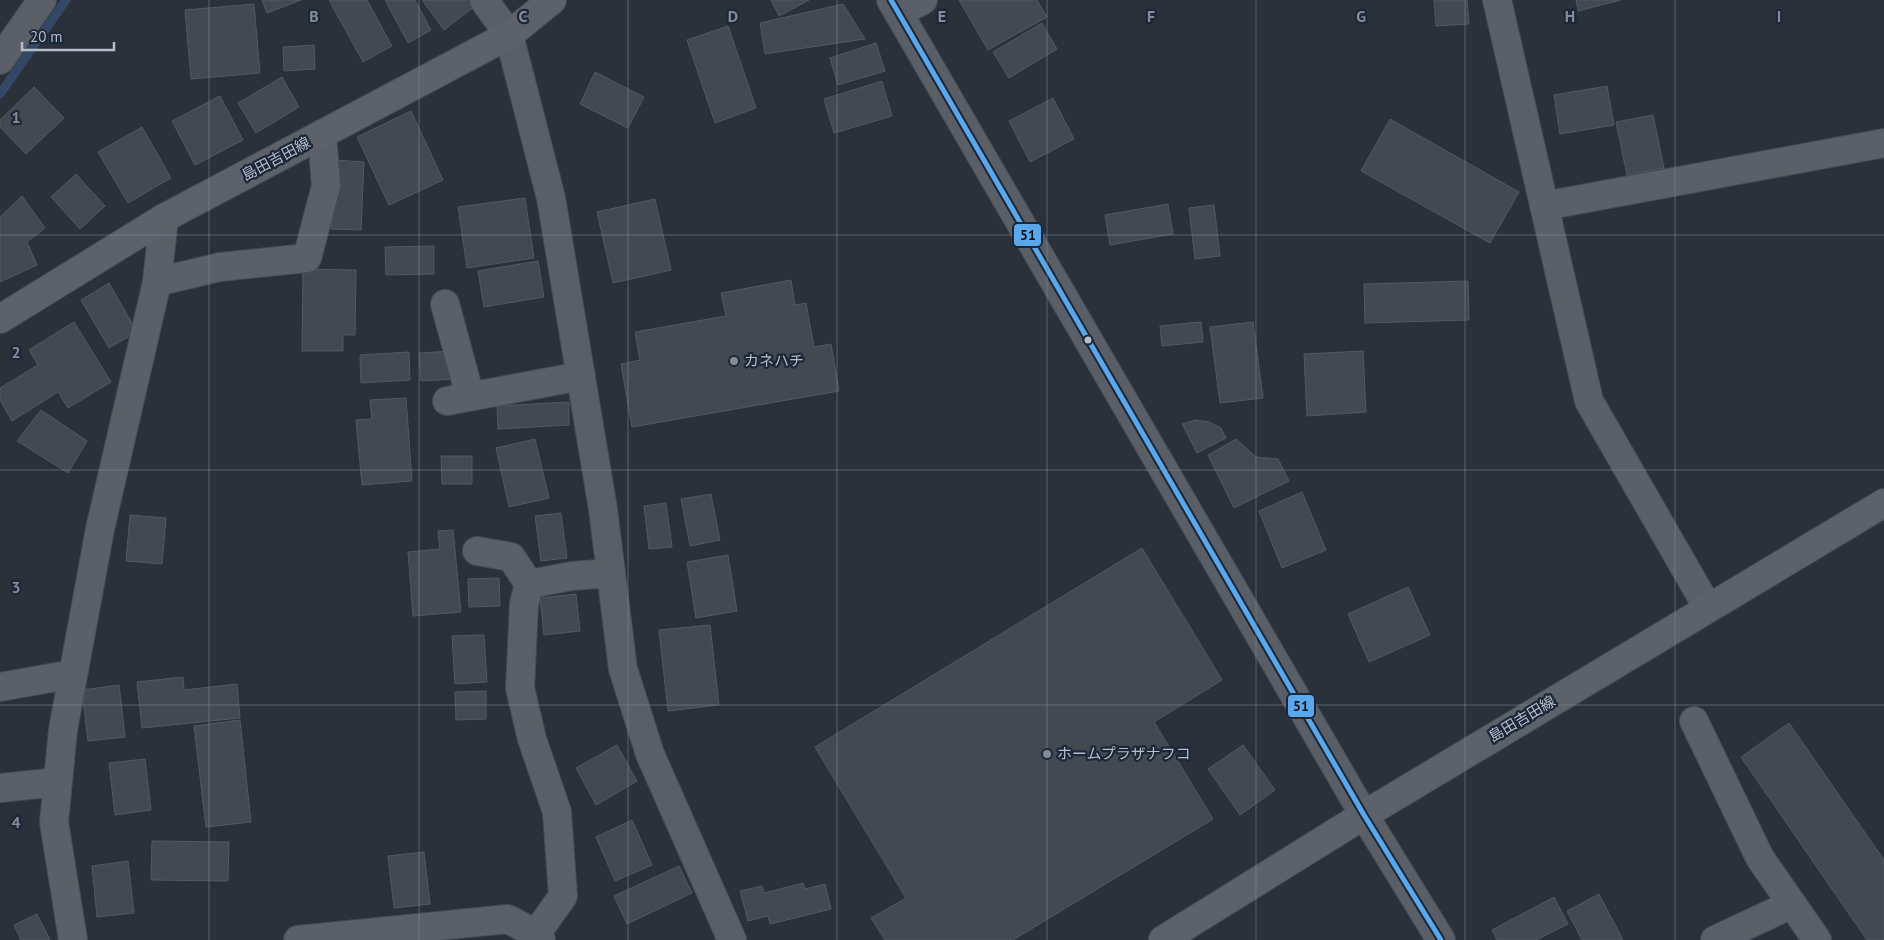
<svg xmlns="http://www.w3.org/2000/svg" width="1884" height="940" font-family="'PT Sans','Noto Sans JP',sans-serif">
<rect width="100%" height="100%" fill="#2a313b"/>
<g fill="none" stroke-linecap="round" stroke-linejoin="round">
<path stroke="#334867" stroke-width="9" d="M0,94l66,-94"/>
</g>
<path fill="#434952" stroke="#525962" d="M262,0h39l-34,13z
M329,0h38l25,46 -29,16z
M385,0h30l16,30 -23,13z
M422,0h48l5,6 -31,24z
M771,0h38l-30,16z
M959,0h78l10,17 -59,33z
M1434,0h33l2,24 -33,2z
M1576,0h45l-43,11z
M254,4l6,69 -69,6 -6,-69z
M843,4l22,35 -100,15 -5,-31z
M1042,23l15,26 -48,29 -16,-26z
M728,26l28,82 -41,15 -28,-83z
M876,43l9,28 -47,14 -8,-27z
M314,45l1,24 -31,2 -1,-24z
M595,72l49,25 -16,31 -48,-24z
M282,77l17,30 -43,26 -18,-30z
M882,81l10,35 -58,17 -10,-34z
M1607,86l7,39 -54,9 -6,-39z
M34,87l30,31 -38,36 -26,-27v-7z
M220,96l23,44 -48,25 -23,-44z
M1053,98l21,41 -44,23 -21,-41z
M411,111l32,69 -54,25 -32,-68z
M1653,115l11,53 -37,7 -11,-53z
M1390,119l129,73 -29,51 -129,-72z
M142,127l29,51 -43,25 -30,-51z
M334,160l30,2 -3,68 -30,-1z
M76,174l29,32 -25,23 -29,-32z
M22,196l23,32 -18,14 10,23 -37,17v-65z
M525,198l9,60 -67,10 -9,-61z
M655,199l16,71 -58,13 -16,-71z
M1168,204l5,30 -63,11 -5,-30z
M1214,205l6,51 -25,3 -6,-51z
M434,246v28l-48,1 -1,-28z
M538,261l6,36 -60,10 -6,-36z
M303,269l53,1 -1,65h-12v16h-41z
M791,280l4,25 11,-2 8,44 17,-3 8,47 -207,36 -11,-63 19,-4 -5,-28 91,-16 -5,-23z
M1468,281l1,39 -104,3 -1,-39z
M109,283l28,49 -28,16 -28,-48z
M74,322l37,60 -43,26 -10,-16 -46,29 -12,-21v-12l38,-23 -9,-15z
M1201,322l2,20 -41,4 -2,-20z
M1253,322l10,76 -43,5 -10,-76z
M453,351l1,28 -33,2 -2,-28z
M1363,351l3,61 -59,4 -3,-62z
M409,352l1,28 -49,3 -1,-28z
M406,398l6,83 -50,4 -6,-65 16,-1 -2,-19z
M569,402v23l-71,4 -1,-23z
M41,410l46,31 -19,32 -51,-32z
M1196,420l13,2 12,6 5,10 -29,15 -15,-29z
M535,439l14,59 -40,9 -13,-59z
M1236,439l20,18 22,2 11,22 -55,27 -26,-53z
M441,456h31v28h-30z
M1302,492l24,58 -44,18 -23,-57z
M711,494l9,46 -30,6 -9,-47z
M666,503l6,44 -23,2 -5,-43z
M561,513l6,45 -26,3 -6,-45z
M130,515l36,3 -4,46 -36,-3z
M453,530l8,82 -48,4 -5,-64 32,-3 -2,-18z
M1142,548l80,132 -68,42 59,97 -200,121h-128l-14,-22 35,-20 -91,-151z
M728,555l9,56 -41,7 -9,-56z
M499,578l1,28 -31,1 -1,-28z
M1408,587l22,48 -61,27 -21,-48z
M576,594l4,37 -36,4 -4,-37z
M710,625l9,80 -51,6 -9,-81z
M484,635l3,47 -32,2 -3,-48z
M183,677l1,13 53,-6 3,34 -98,10 -5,-46z
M119,685l6,52 -37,4 -6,-51z
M486,691v28l-30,1 -1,-28z
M240,720l11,102 -45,5 -12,-101z
M1789,723l95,137v80h-17l-126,-183z
M617,745l20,36 -41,24 -20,-37z
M1243,745l32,45 -35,25 -32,-46z
M145,759l6,51 -36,5 -6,-52z
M632,820l20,45 -37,16 -19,-44z
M152,841l77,1 -1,39 -77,-1z
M424,852l6,52 -36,4 -6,-52z
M128,861l6,52 -37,4 -5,-51z
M679,866l13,27 -65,31 -13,-28z
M803,883l2,6 20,-5 6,25 -61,15 -2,-8 -20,5 -8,-30 22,-5 2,7z
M1599,894l24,46h-41l-15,-29z
M1554,897l14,27 -32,16h-39l-5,-10z
M37,914l13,26h-29l-7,-15z"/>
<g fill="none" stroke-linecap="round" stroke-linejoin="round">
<defs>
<path id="street" d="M1497,0l92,401 119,207
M899,13l24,-13
M0,60l42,-60
M1544,206l340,-63
M157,282l63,-15 87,-9 19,-72 -4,-52
M445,304l25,92
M447,401l134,-25
M477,551l34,6 18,27
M0,687l73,-13
M1694,721l66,137 57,82
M0,788l58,-6
M536,934l27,-38 -6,-84 -25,-73 -12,-51 4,-84 5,-20 43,-8 39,-3
M73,940l-19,-118 9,-92 37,-201 57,-247 7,-64
M298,940l210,-21 28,15 5,6
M1715,940l77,-36"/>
<path id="secondary" d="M484,0l25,35 42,163 52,311 20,160 27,85 82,186
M891,0l473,815 77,125"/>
<path id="primary" d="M0,319l164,-101 345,-183 43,-35
M1163,940l201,-125 520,-312"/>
</defs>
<use href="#street" stroke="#464c54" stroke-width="30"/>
<use href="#secondary" stroke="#464c54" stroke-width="30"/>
<use href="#primary" stroke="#484e57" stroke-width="30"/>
<use href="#street" stroke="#5b6068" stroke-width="28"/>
<use href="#secondary" stroke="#595e67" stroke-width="28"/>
<use href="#primary" stroke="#5d626a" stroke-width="28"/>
<defs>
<path id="bus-1" d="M891,0l473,815 77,125"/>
</defs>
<use href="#bus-1" stroke="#1c2737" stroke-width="9"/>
<use href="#bus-1" stroke="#5aa8eb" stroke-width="5"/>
</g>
<path fill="none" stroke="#848c99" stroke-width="1" stroke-opacity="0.55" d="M209,0v940M419,0v940M628,0v940M837,0v940M1047,0v940M1256,0v940M1465,0v940M1675,0v940M0,235h1884M0,470h1884M0,705h1884"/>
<circle fill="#b4bdcc" stroke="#1c2737" stroke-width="2" cx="1088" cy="340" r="4.5"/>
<g fill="#848c99" stroke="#1c2737" stroke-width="2">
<circle cx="734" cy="361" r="5"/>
<circle cx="1047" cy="754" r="5"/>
</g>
<g text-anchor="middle" stroke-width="4.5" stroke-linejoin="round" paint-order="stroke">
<g font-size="15" fill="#b4bdcc" stroke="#1c2737">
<text transform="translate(276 159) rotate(-28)" y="5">島田吉田線</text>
<text transform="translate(1522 719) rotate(-31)" y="5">島田吉田線</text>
</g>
<g font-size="15" fill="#b4bdcc" stroke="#1c2737" text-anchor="start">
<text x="744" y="366">カネハチ</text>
<text x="1057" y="759">ホームプラザナフコ</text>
</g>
</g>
<g font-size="16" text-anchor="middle" font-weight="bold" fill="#848c99" stroke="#1c2737" stroke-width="4.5" stroke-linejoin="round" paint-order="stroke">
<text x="314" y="22">B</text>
<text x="523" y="22">C</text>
<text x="733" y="22">D</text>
<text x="942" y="22">E</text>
<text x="1151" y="22">F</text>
<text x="1361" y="22">G</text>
<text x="1570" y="22">H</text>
<text x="1779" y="22">I</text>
<text x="16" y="123">1</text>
<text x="16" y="358">2</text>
<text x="16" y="593">3</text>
<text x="16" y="828">4</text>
</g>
<g stroke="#1c2737" stroke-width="2">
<rect x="1013" y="223" width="29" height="24" rx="5" fill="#5aa8eb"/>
<rect x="1287" y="694" width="28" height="24" rx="5" fill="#5aa8eb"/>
</g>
<g font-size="14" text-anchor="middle" font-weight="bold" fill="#111">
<text x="1028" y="240">51</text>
<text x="1301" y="711">51</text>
</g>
<path d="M22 42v8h92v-8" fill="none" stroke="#b4bdcc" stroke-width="2.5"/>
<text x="30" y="42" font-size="15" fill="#b4bdcc" stroke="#1c2737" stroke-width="4" paint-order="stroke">20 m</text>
</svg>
